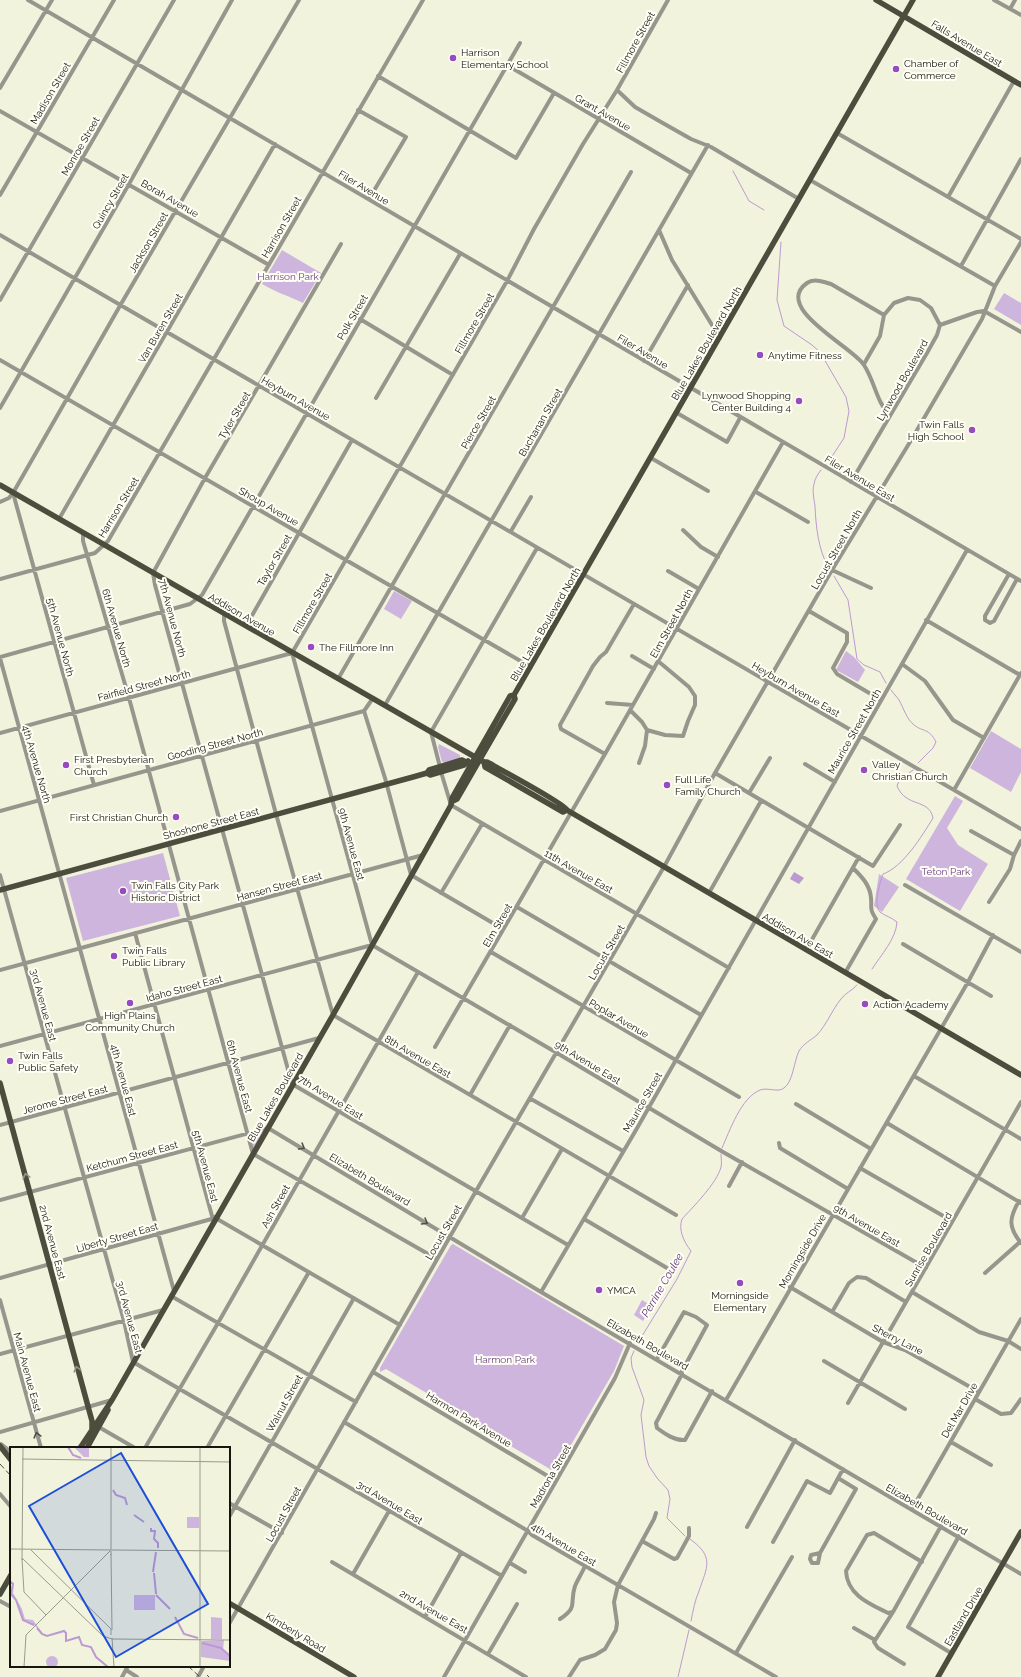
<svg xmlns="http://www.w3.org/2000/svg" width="1021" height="1677" font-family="Raleway,sans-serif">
<rect width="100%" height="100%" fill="#f2f3dd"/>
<path fill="#ceb5de" d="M282,250l39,23 -18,30c-14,-7 -28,-11 -41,-19z
M1004,293l17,10v22l-27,-16z
M394,591l18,10 -11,18 -17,-10z
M846,651l8,6 11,13 -7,12 -22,-12z
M991,731l30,18v23l-10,20 -41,-24z
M439,744l21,11v3l-15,5 -3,-1 -4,-15z
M955,796l8,5 -16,27 11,17 30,19 -28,47 -54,-32z
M163,853l17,63 -97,25 -17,-63z
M879,874l20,13 -17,25 -8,-6z
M268,1128l-15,26 -6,-21z
M453,1244l171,102 -10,25 -60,103 -4,-5 -108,-63 -2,-5 -54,-32 -6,3v-4l71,-123z
M642,1300l10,6 -9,15 -9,-6z"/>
<path fill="#bc99d1" d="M794,872l10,6 -5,6 -9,-5z"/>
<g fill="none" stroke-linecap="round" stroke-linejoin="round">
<path stroke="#bc99d1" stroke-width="1" d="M733,171l16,30 15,9
M781,242l-4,58 7,26 28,19 8,7 26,45 3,14 -5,27 -15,23
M821,470c-3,4 -6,8 -7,14 -2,7 0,15 1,22 1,21 3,42 13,61
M834,576l14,24 9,59 7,6 16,7 6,11
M891,690c2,3 6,7 8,10 5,9 7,18 15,25 9,7 15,3 22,17l-3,6 -15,15
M872,969c9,-14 24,-30 25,-47 -6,-5 -12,-6 -17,-10 -7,-8 0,-29 3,-38 20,-7 39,-38 50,-56 -4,-20 -27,-10 -36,-32l2,-5 14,-11
M722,1148c8,-18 19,-50 38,-58 8,-3 18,3 24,-2 9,-6 10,-27 15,-37 4,-7 12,-11 18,-16 10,-11 15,-25 24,-36 4,-6 11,-8 16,-14
M639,1341l38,-62 14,-28c-7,-9 -13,-21 -9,-32 11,-12 35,-36 39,-52 1,-4 0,-9 0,-13
M634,1351l-3,7 1,9 12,33 -3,15 5,42 3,9 8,12 11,12 2,9 -3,19 18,18
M690,1539c25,18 17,28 9,52 -4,9 -6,20 -8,30
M678,1677l11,-47"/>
<path stroke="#96968d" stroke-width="4" d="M28,0l993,581
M994,0l27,15
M1010,9l5,-9
M507,65l184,108
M378,76l138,82 38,-65
M0,88l52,-88
M617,90l18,17 26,15 30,17 20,8 88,52
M358,110l48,27 -37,62
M0,111l269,154
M837,133l184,106
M810,180l185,106
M0,195l114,-195
M948,197l66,-116
M659,230l13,30 48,78
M0,235l1021,594
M341,244l-136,234 -52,95 2,12 137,499 276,161
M961,266l60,-107
M0,300l174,-300
M884,315l-53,-31c-7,-2 -17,-6 -24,-1 -35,25 46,64 57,82 11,17 12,36 26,51
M360,319l93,56
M940,325l37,-13 7,-1 37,21
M0,360l531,307
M644,361l44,-76
M864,364l16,-28 4,-21 10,-12 14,-5 12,2 11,8 9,17
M376,398l84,-144
M0,408l129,-224 103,-184
M677,413l50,29 13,-24
M651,458l57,33
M851,482l76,-129 10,-18 3,-10
M756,492l52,30
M13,493l81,292
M0,502l9,-4 4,-5 108,-189 178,-304
M59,519l216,-375
M683,530l18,17 17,10
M511,531l20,-34
M83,533v8l46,157 124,456 184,105
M832,570l39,18
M668,571l31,18
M1009,574l-24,42v4l5,3 4,-2 23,-42
M0,579l95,-26 13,-12 315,-541
M809,611l38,22v9l-14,26 4,6 44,26
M224,614v7l52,193 57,201 343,200
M926,620l94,55
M246,626l106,-186
M292,653l80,292 185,108 166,99 203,116
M292,653l215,-372 27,-52 49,-85 34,-54 51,-90
M632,656l22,13
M0,657l190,-53 12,-9 318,-552
M0,658l174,633
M902,664l23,17 28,39 31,18
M338,679l293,-507
M373,698l-9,13 21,67 26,97 92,54
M607,703l26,2
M385,705l323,-560
M630,710l12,12 5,8 18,5 18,1 5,-15 7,-16v-9l-6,-9 -31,-26
M0,733l292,-80
M605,754l-44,-25 -1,-4 33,-59 7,-9 6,-5 28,-48
M639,763l6,-17 2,-16
M805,764l30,18
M440,767l-9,-35 106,-184
M441,772l10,33 278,163
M715,773l158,93 27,-41
M954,790l67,-117
M749,793l21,-35
M0,811l364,-100
M971,831l43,24
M0,875l124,446 9,41 369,214
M905,885l116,67
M441,893l41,-69
M709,893l52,-92
M989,902l21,-33 4,-14 7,-14
M517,907l184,108
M135,933l77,283 188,109
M903,944l88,52
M806,950l53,-93
M491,952l248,145
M0,970l423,-115
M845,973l31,-54c-7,-11 -4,-10 -5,-21 -1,-13 -9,-21 -18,-30
M0,1046l372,-101
M435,1047l170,-293 178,-312
M914,1076l107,63
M470,1095l40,-70
M531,1099l92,52
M796,1104l75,45
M887,1123l134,80
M0,1125l319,-87
M779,1143l1,5 68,41
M860,1168l92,53
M729,1186l13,-24
M0,1200l268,-72 273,164 480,282
M1019,1201c-10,17 -11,26 2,42
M522,1218l40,-69
M584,1219l83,49
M985,1273l35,-31
M0,1278l215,-60
M790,1287l93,55 22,8 74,42
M541,1292l95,-162 331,-580
M912,1292l67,40 29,9 13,8
M171,1296l185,106
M0,1300l41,148
M832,1312l17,-29 8,-6 9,1 40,24
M0,1354l163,-44
M657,1359l27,-47 12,5 11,8 -26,48
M824,1361l81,48
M373,1372l183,109
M682,1374l-26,49 1,5c8,6 18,13 28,12l27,-49
M975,1399l26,15 10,-1 10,-14
M726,1400l242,-418 25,-47
M848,1403l173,-301
M344,1422l184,109 4,4 244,142
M97,1426l38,22
M0,1432l112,-32
M951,1442l40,23
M1,1444l10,8
M145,1448l73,-125 200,-351
M207,1448l102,-176
M0,1494l11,13
M229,1503l53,30
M912,1509l109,-190
M229,1517l125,-219
M747,1527l48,-87
M642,1541l32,18 3,-1 12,-22v-8
M773,1542l34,-61 23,12 13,-24
M820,1553l-9,2 -1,4 2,4h6l2,-10 36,-64 -18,-11
M332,1562l194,115
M922,1562l-48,-29 -7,2 -21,36c1,24 24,33 42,42l5,-1 48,-86
M510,1563l15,9
M353,1574l36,-63
M0,1601l11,6
M893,1612l-19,30 4,6 26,16
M425,1617l36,-64
M560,1619c19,-13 9,-15 15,-33 3,-7 7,-13 10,-20
M229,1624l247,-433 189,-326 50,-92 117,-203 78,-128 72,-123 13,-33 26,-44
M854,1628l21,12
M736,1653l56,-96
M951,1653l-43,-26 51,-91
M488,1654l29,-50
M126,1670l11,7
M122,1677l6,-11
M198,1677l6,-11
M444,1677l171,-299 15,-35
M569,1677l11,-17 15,-5 10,-6 11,-19 1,-7 -3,-21 4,-17 36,-66 2,-6"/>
<path stroke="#4d4d3e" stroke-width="5.5" d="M876,0l145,85
M0,485l475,272 9,5h3c12,7 77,41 80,48l454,265
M484,762l1,5 78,45 4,-2
M427,773l3,2 34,-10 4,-4
M453,801l4,-2 58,-100 -1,-4 399,-695
M0,890l413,-113 14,-4 2,-3 33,-10 4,2
M0,1083l92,338v8
M0,1446l11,14
M80,1448l32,-48 221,-385 118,-210 1,-7 58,-102 4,-1
M87,1448l21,-38
M0,1594l11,-19
M229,1603l125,74
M938,1677l83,-145"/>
<path stroke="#4d4d42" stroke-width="1" stroke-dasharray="6 3" stroke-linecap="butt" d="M0,1464l11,12
M188,1666l12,11
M207,1675l2,2"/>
</g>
<defs><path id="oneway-chevron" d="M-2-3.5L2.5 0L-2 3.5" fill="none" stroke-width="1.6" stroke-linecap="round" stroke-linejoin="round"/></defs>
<g stroke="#505048">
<use href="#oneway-chevron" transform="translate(302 1147) rotate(31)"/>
<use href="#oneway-chevron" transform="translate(425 1222) rotate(31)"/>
<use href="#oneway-chevron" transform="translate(37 1435) rotate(-105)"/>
</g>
<g stroke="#949488">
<use href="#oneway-chevron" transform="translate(26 1176) rotate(-105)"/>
<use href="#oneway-chevron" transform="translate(77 1369) rotate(-105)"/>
</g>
<g fill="#964cbe" stroke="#fffff6" stroke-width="1.5">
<circle cx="453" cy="58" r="4"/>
<circle cx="896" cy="69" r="4"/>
<circle cx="760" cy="355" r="4"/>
<circle cx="799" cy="401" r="4"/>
<circle cx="972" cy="430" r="4"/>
<circle cx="311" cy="647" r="4"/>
<circle cx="66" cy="765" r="4"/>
<circle cx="864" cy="770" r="4"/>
<circle cx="667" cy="785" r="4"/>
<circle cx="176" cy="817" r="4"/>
<circle cx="123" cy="891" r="4"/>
<circle cx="114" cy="956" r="4"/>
<circle cx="130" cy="1003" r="4"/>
<circle cx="865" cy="1004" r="4"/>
<circle cx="10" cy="1061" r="4"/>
<circle cx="740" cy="1283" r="4"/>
<circle cx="599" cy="1290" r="4"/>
</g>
<g text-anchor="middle" stroke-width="4" stroke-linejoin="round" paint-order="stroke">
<g font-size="10" fill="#16160f" stroke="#fffff6">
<text transform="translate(635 42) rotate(-61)" y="4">Fillmore Street</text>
<text transform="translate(967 43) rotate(31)" y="4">Falls Avenue East</text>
<text transform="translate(50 93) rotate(-60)" y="4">Madison Street</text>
<text transform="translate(603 112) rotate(30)" y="4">Grant Avenue</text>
<text transform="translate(80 146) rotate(-60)" y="4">Monroe Street</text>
<text transform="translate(364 187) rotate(31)" y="4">Filer Avenue</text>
<text transform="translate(170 198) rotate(30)" y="4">Borah Avenue</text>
<text transform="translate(110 201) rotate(-60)" y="4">Quincy Street</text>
<text transform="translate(281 227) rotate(-60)" y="4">Harrison Street</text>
<text transform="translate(148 242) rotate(-60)" y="4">Jackson Street</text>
<text transform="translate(352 317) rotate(-60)" y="4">Polk Street</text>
<text transform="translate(474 323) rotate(-60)" y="4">Fillmore Street</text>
<text transform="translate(160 328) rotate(-60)" y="4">Van Buren Street</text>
<text transform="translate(706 343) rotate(-60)" y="4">Blue Lakes Boulevard North</text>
<text transform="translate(643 351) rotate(31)" y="4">Filer Avenue</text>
<text transform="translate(902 380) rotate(-60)" y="4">Lynwood Boulevard</text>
<text transform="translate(296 398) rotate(30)" y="4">Heyburn Avenue</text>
<text transform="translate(234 415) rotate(-60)" y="4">Tyler Street</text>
<text transform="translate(478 422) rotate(-60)" y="4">Pierce Street</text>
<text transform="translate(540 422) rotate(-60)" y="4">Buchanan Street</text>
<text transform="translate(860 478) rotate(31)" y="4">Filer Avenue East</text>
<text transform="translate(269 506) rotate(30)" y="4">Shoup Avenue</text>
<text transform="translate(118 507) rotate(-59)" y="4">Harrison Street</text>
<text transform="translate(836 549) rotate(-60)" y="4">Locust Street North</text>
<text transform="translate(274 560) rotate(-60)" y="4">Taylor Street</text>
<text transform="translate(312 603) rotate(-60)" y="4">Fillmore Street</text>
<text transform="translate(242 614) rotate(30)" y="4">Addison Avenue</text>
<text transform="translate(173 618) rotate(75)" y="4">7th Avenue North</text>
<text transform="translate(671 623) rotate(-61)" y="4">Elm Street North</text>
<text transform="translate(545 624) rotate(-60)" y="4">Blue Lakes Boulevard North</text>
<text transform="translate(117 628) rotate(74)" y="4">6th Avenue North</text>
<text transform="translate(61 637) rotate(75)" y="4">5th Avenue North</text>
<text transform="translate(144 685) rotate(-15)" y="4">Fairfield Street North</text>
<text transform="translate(796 689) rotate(30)" y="4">Heyburn Avenue East</text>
<text transform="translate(854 731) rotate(-60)" y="4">Maurice Street North</text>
<text transform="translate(215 744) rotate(-15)" y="4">Gooding Street North</text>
<text transform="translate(37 764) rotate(74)" y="4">4th Avenue North</text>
<text transform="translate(211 823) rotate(-15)" y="4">Shoshone Street East</text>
<text transform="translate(352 844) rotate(75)" y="4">9th Avenue East</text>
<text transform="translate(579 871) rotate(30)" y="4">11th Avenue East</text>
<text transform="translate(279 886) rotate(-15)" y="4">Hansen Street East</text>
<text transform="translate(497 925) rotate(-60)" y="4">Elm Street</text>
<text transform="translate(798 935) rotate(30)" y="4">Addison Ave East</text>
<text transform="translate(606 952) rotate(-60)" y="4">Locust Street</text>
<text transform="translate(184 988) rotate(-15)" y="4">Idaho Street East</text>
<text transform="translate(44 1005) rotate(75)" y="4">3rd Avenue East</text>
<text transform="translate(619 1018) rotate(30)" y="4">Poplar Avenue</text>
<text transform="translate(418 1056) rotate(30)" y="4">8th Avenue East</text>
<text transform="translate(588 1062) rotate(31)" y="4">9th Avenue East</text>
<text transform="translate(240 1076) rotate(75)" y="4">6th Avenue East</text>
<text transform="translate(124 1080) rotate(75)" y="4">4th Avenue East</text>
<text transform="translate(275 1097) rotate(-60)" y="4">Blue Lakes Boulevard</text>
<text transform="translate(331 1097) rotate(32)" y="4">7th Avenue East</text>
<text transform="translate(65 1099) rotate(-15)" y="4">Jerome Street East</text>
<text transform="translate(642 1102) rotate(-60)" y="4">Maurice Street</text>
<text transform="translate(132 1156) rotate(-15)" y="4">Ketchum Street East</text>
<text transform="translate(206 1166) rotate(75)" y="4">5th Avenue East</text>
<text transform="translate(370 1179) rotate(31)" y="4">Elizabeth Boulevard</text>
<text transform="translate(275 1206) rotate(-61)" y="4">Ash Street</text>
<text transform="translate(867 1225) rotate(30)" y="4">9th Avenue East</text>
<text transform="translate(443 1232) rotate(-60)" y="4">Locust Street</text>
<text transform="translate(117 1237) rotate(-16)" y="4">Liberty Street East</text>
<text transform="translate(53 1242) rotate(75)" y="4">2nd Avenue East</text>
<text transform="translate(928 1249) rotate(-60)" y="4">Sunrise Boulevard</text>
<text transform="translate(802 1251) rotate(-60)" y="4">Morningside Drive</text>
<text transform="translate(130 1317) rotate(75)" y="4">3rd Avenue East</text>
<text transform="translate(898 1339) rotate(27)" y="4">Sherry Lane</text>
<text transform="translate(648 1344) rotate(30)" y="4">Elizabeth Boulevard</text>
<text transform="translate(28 1372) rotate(75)" y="4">Main Avenue East</text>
<text transform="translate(284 1403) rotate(-61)" y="4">Walnut Street</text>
<text transform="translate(959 1410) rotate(-60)" y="4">Del Mar Drive</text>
<text transform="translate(469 1419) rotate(31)" y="4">Harmon Park Avenue</text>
<text transform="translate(550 1476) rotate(-60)" y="4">Madrona Street</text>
<text transform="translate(390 1502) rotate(31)" y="4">3rd Avenue East</text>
<text transform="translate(927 1509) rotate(30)" y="4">Elizabeth Boulevard</text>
<text transform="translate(283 1514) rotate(-61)" y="4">Locust Street</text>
<text transform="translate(564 1544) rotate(31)" y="4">4th Avenue East</text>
<text transform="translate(434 1611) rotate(30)" y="4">2nd Avenue East</text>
<text transform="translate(963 1616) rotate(-60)" y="4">Eastland Drive</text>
<text transform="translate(296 1632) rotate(31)" y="4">Kimberly Road</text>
</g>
<g font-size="10" fill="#16160f" stroke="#fffff6" text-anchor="start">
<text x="461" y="56">Harrison<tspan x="461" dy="12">Elementary School</tspan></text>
<text x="904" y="67">Chamber of<tspan x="904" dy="12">Commerce</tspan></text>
<text x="768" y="359">Anytime Fitness</text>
<text x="791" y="399" text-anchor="end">Lynwood Shopping<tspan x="791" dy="12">Center Building 4</tspan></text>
<text x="964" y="428" text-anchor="end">Twin Falls<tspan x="964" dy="12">High School</tspan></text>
<text x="319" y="651">The Fillmore Inn</text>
<text x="74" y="763">First Presbyterian<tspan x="74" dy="12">Church</tspan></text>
<text x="872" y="768">Valley<tspan x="872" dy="12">Christian Church</tspan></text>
<text x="675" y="783">Full Life<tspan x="675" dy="12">Family Church</tspan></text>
<text x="168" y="821" text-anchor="end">First Christian Church</text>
<text x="131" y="889">Twin Falls City Park<tspan x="131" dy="12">Historic District</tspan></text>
<text x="122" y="954">Twin Falls<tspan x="122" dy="12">Public Library</tspan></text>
<text x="873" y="1008">Action Academy</text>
<text x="130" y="1019" text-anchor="middle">High Plains<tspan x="130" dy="12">Community Church</tspan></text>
<text x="18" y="1059">Twin Falls<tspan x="18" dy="12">Public Safety</tspan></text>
<text x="607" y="1294">YMCA</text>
<text x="740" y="1299" text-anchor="middle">Morningside<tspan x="740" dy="12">Elementary</tspan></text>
</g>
<g font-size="10" fill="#6d4086" stroke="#fffff6">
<text x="288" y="280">Harrison Park</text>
<text x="946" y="875">Teton Park</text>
<text x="505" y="1363">Harmon Park</text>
</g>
<g font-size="11" font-style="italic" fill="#64377c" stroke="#fffff6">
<text transform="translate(662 1285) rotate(-60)" y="4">Perrine Coulee</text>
</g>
</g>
<g transform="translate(10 1447)">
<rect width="220" height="220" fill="#f2f3dd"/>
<path d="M64,0h15v10h-5zM177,70h12v11h-12zM0,133l4,3 -1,10 9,16 3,10 8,1 11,15 -12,-12 -9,-4 -7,-19 -5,-6 2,-9zM124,148h21v15h-21zM201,170l11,1v21h-11zM214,193l-1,10 7,6v5l-29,-4v-16zM36 215a6 6 0 1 1 12 0a6 6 0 1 1-12 0Z" fill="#ceb5de"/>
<path fill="none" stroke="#bc99d1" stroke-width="2" d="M58,0l5,8 8,3M103,43l3,5 9,3 2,7M124,68l10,7M141,81v3h4l-1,8 4,4v5M143,125l3,-20M144,126l2,21M0,135l3,2 -2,10 5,6 7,20 11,5M146,148l14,14M165,170l9,17 14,4M27,181l5,6 5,2 17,-5 2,2v8l13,-4 3,8 9,2 5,10 12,10M192,196l19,5 9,8"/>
<path fill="none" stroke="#9a9b8b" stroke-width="1" d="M101,0v108M12,12l208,3M0,102l101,1M21,103l80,79v6M102,103l118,1M101,107l1,76M12,111l81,78 9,3 118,1M12,112l2,33 22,23M12,113l1,-113M102,191l2,29M14,220l2,-32 84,-84M190,220v-220"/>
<path fill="#1d4ed8" fill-opacity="0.15" stroke="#1d4ed8" stroke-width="2" d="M111,6l87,151 -92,53 -87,-151z"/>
<rect width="220" height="220" fill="none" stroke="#16160f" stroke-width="2"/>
</g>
</svg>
